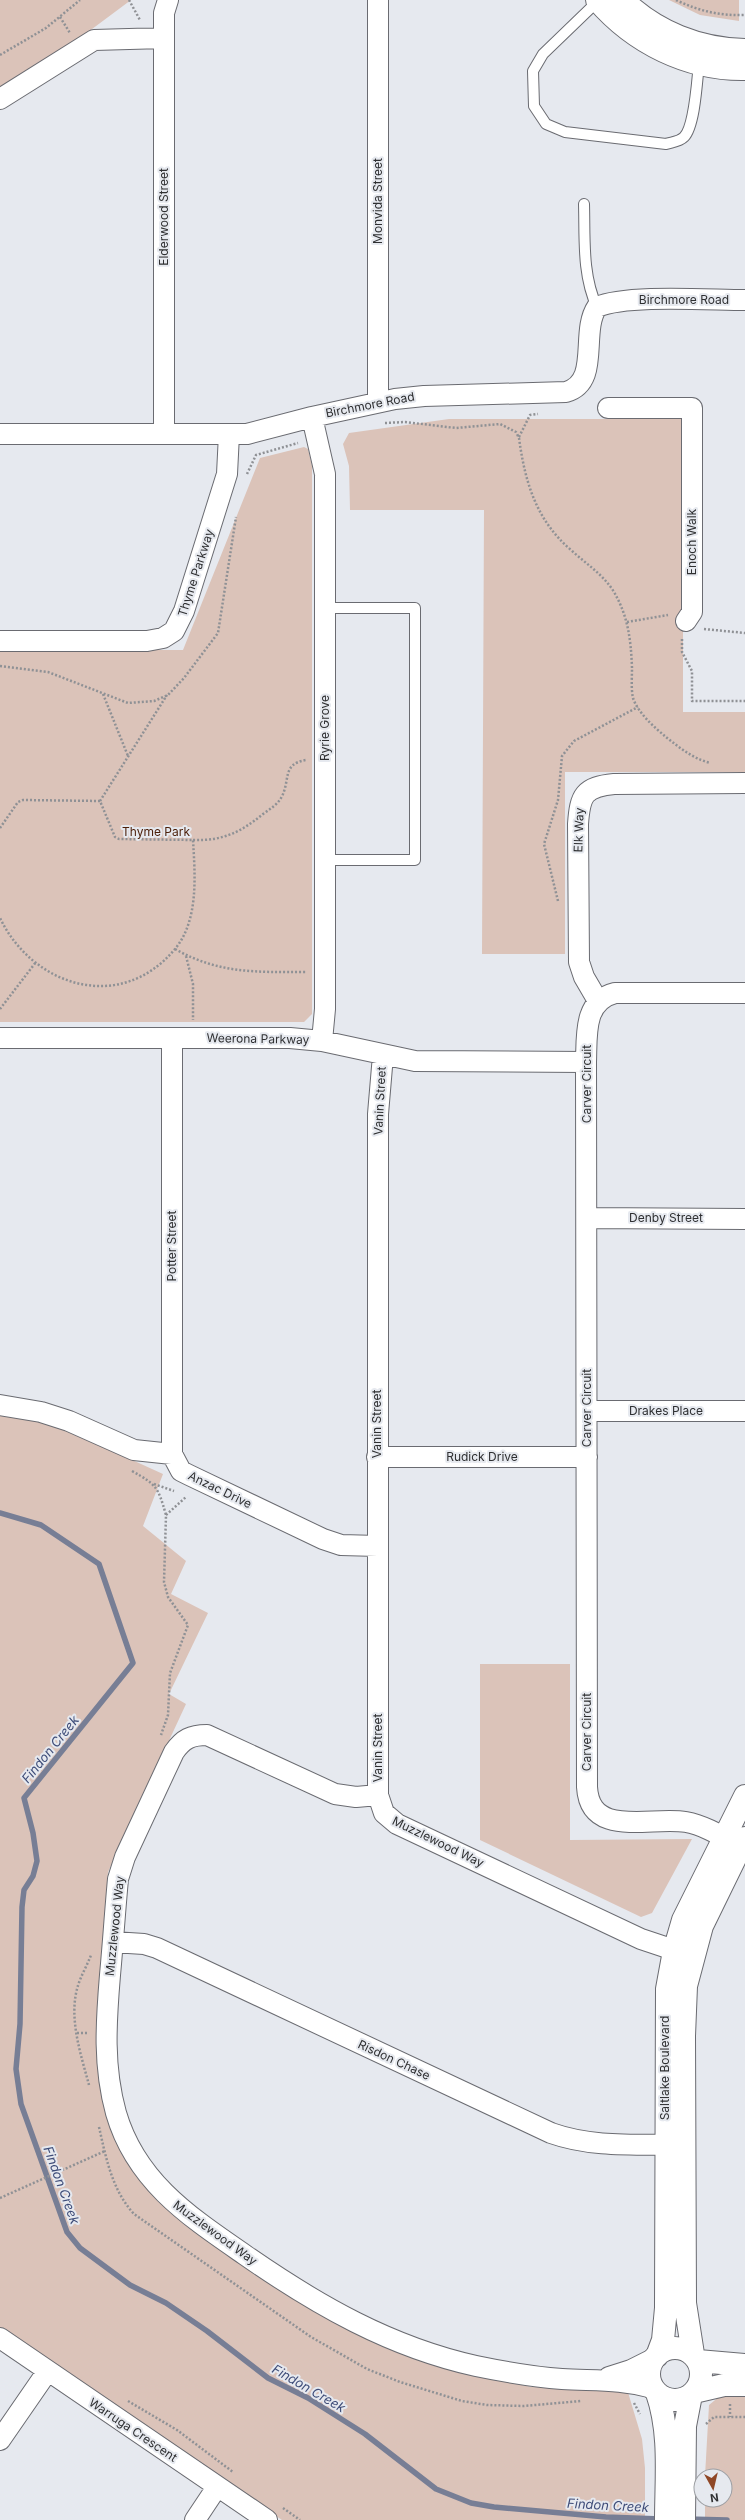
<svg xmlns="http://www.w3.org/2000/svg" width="745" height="2520" font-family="Inter,sans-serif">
<rect width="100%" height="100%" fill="#e6e9ef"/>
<path fill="#dbc3b9" d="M0,0h131l-47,35 -84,54z
M669,0h70v21l-39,-6z
M449,419h234v293h62v60h-180v182h-83l2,-444h-134l-1,-44 -6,-22 6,-11z
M304,447l4,2 4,17v548l-8,8h-304v-372h183l77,-192z
M0,1412l42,7 121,55 -20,52 43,35 -15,33 37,19 -39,81 17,10 -78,168 -12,177 15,71 44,77 21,20 52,36 160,93 68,26 76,15 95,2 15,50 3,29v52h-363l-282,-191z
M480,1664h90v176l122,-1 -40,74 -11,4 -161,-77z
M720,2396h25v124h-40v-20h20v-24h-20l4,-71z"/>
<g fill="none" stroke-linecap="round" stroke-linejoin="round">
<path stroke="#777e95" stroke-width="5.5" d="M0,1513l41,12 58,39 34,99 -109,135 9,35 4,28 -4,15 -9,14 -2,17 -2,117 -4,45 5,35 46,128 13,16 50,37 36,18 41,28 61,47 40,20 57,36 71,55 35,14 23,4 112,10 55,2
M687,2519l40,1"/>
<defs>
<path id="service" d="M598,1l-55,53 -10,17 1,35 12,18 19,8 101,12c6,-2 13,-2 18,-7 11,-11 13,-57 15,-74
M584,204c1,34 -2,71 13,103
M325,860h90v-252h-90"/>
<path id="minor" d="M378,0v402
M0,99l94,-59 70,-2
M608,408h84v204l-6,9
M312,417l13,57v535l-3,32
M0,434h247l65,-17 83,-18 29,-3 142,-4c35,-10 14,-60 31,-85 30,-13 112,-7 148,-7
M164,434v-421l4,-13
M0,641h147l16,-3 11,-7 10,-20 43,-137 2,-40
M598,1001l-14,-24 -5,-15 -1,-138c2,-29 6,-37 36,-40l131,-1
M0,1038h290l32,3 93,20 171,1
M587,1218l158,1
M0,1405l41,7 28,9 65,29 38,4 9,17 8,4 134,64 18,6 37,1
M587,1411h158
M172,1454v-416
M377,1457h210
M378,1795v-681l5,-59
M739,1846c-16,-9 -35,-21 -53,-24 -35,-6 -96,17 -99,-35l-1,-725c1,-26 -3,-61 29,-69h130
M113,1942l31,2 13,4 394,185c42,15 87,11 131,12
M0,2338l267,182
M609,2377l22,-7 24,-12
M653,2388c-32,-9 -58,-7 -91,-9 -29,-2 -57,-7 -86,-13 -86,-19 -159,-61 -231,-111 -55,-38 -109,-73 -129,-142 -13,-47 -10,-90 -6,-138 3,-32 5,-64 8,-96l7,-22 49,-105c9,-13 17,-17 33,-17l128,59 21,3 22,-2 6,18 13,11 244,115 48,16
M0,2440l47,-68
M195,2520l22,-33"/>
<path id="tertiary" d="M597,0c37,43 91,70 148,69
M623,0c33,32 76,49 122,50
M649 2374a26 26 0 1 1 52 0a26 26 0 1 1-52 0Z
M693,2354l-8,-51 -1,-267 2,-50 16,-60 43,-88
M657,2356l6,-16 3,-32 1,-319 7,-38 9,-31 62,-124
M698,2361l47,4
M694,2392l30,-7h21
M657,2393c14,40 9,86 9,127
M684,2520l1,-94 6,-31"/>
</defs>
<use href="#service" stroke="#6a6b71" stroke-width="12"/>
<use href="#minor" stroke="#6a6b71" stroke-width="22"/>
<use href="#tertiary" stroke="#6a6b71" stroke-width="24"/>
<path stroke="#8f9195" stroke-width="2.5" stroke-dasharray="2 2" stroke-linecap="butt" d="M129,0l11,20
M676,0c23,11 44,16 69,15
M60,17l10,16
M0,55l46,-27 34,-28
M385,423l20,-1 51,6 44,-4 16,8 3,6c6,44 17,82 52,112 15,14 32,24 43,42 14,24 17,48 18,76 0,9 -1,21 1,30 5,15 21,29 33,39 14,11 26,21 44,26
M519,437l11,-22 8,-1
M247,474l9,-19 42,-12
M627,622l41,-7
M704,629l41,4
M682,639v13l10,19v30h53
M0,666l48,6 80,31 26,-2 14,-6 16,-17 34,-45 18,-116
M103,694l25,62
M100,801l67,-106
M0,828l18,-26 5,-2 77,1 15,36 4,2 74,1c2,35 6,80 -18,109 -54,65 -142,38 -175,-31
M193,840c30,1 48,-8 70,-26 7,-5 14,-9 18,-16 10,-17 0,-34 25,-38
M558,901l-14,-57 14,-44 4,-44 12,-15 64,-34
M175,949c44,25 82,23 131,23
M186,956l7,28v36
M0,1009l36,-47
M132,1471c25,14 26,16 34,44l-2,67 4,15 20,28 -18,48 -2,42 -7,20
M154,1484l20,7
M166,1515l20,-18
M77,2033h11
M89,2085c-8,-30 -20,-65 -12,-96 3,-12 10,-23 14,-34
M99,2127c7,31 13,63 35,87l177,123 56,32 33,13 62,19 25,4 37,1 57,-5
M0,2198l105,-47
M128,2401l49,29 56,42
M634,2403l6,11
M730,2404v13
M706,2424l8,-7h31
M283,2508l17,12"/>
<use href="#service" stroke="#fff" stroke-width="10"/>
<use href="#minor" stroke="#fff" stroke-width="20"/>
<use href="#tertiary" stroke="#fff" stroke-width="22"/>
</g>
<g text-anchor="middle" stroke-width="4" stroke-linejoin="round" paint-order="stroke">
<g font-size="12" fill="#2f3032" stroke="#e6e9ef">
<text transform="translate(378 201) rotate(-90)" y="4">Monvida Street</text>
<text transform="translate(164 217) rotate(-90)" y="4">Elderwood Street</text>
<text x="684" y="304">Birchmore Road</text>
<text transform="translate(370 405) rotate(-11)" y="4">Birchmore Road</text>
<text transform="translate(692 542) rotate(-90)" y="4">Enoch Walk</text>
<text transform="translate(196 573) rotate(-72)" y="4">Thyme Parkway</text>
<text transform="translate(325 728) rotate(-90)" y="4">Ryrie Grove</text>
<text transform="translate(579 830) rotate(-88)" y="4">Elk Way</text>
<text transform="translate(258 1039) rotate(1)" y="4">Weerona Parkway</text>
<text transform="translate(587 1084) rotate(-90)" y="4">Carver Circuit</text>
<text transform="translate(380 1101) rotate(-87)" y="4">Vanin Street</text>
<text x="666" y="1222">Denby Street</text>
<text transform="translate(172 1246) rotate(-90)" y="4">Potter Street</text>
<text transform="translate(587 1408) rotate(-90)" y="4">Carver Circuit</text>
<text x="666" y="1415">Drakes Place</text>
<text transform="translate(377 1424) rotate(-90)" y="4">Vanin Street</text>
<text x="482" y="1461">Rudick Drive</text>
<text transform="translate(220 1490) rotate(26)" y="4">Anzac Drive</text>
<text transform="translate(587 1732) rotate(-90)" y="4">Carver Circuit</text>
<text transform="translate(378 1748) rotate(-90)" y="4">Vanin Street</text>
<text transform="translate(438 1842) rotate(26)" y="4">Muzzlewood Way</text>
<text transform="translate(115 1926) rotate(-84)" y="4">Muzzlewood Way</text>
<text transform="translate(394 2060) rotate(25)" y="4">Risdon Chase</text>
<text transform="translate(665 2068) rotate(-90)" y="4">Saltlake Boulevard</text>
<text transform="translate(215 2233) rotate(36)" y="4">Muzzlewood Way</text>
<text transform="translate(133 2430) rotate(34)" y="4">Warruga Crescent</text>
</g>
<g font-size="12" fill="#4b1e08" stroke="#e6e9ef">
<text x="156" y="836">Thyme Park</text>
</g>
<g font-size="13" font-style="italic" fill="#3e4c78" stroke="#e6e9ef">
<text transform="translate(50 1749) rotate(-51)" y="5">Findon Creek</text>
<text transform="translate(62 2185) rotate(70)" y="5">Findon Creek</text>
<text transform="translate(309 2388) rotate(30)" y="5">Findon Creek</text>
<text transform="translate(608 2505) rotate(3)" y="5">Findon Creek</text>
</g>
</g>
<g transform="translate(713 2488) rotate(172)"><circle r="19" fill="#e6e9ef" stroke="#9d9fa3"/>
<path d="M0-3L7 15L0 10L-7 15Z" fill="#8f4726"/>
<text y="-6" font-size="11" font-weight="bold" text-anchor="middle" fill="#2f3032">N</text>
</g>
</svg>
